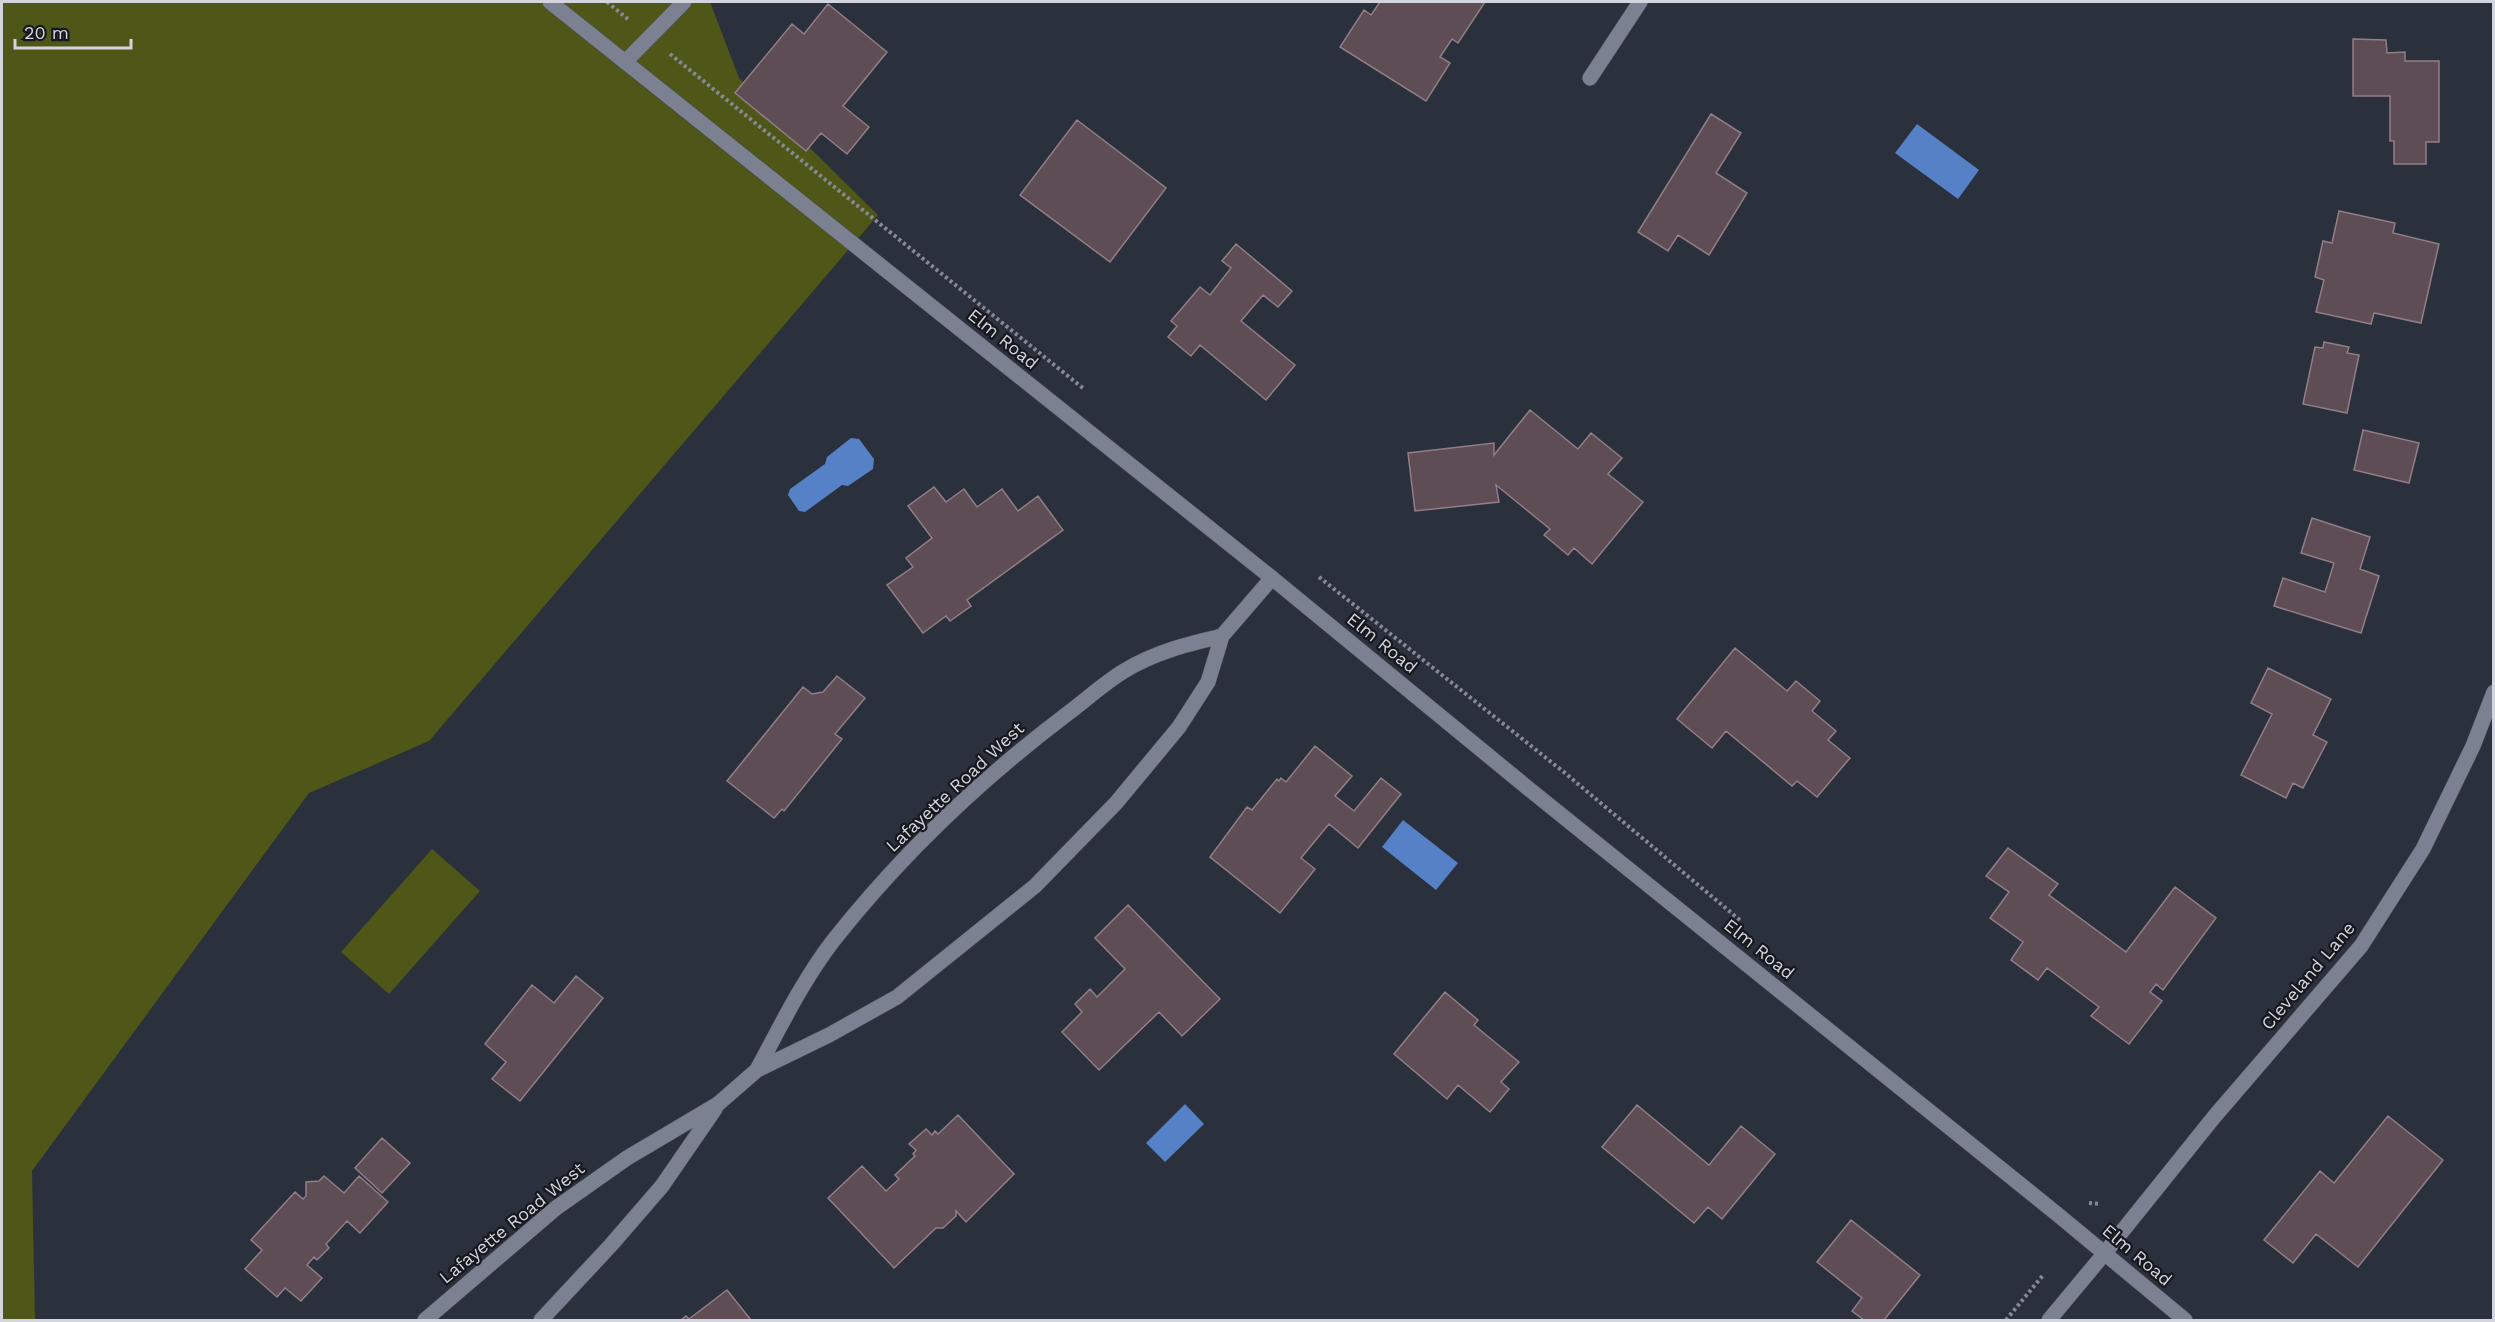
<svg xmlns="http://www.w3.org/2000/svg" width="2495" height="1322" font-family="'Work Sans',sans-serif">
<rect width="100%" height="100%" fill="#2b303d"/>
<path fill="#4e5717" d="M2,2h708l29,76 139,137 -449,526 -120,52 -277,378 3,149h-33z
M432,849l48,42 -91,103 -48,-42z"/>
<path fill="#5681c6" d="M1917,124l62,46 -21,29 -63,-46z
M851,438l8,1 15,20 -1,10 -25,17 -6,-1 -37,27 -6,-1 -11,-16 2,-6 35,-25 2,-7z
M1403,820l55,43 -22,27 -54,-43z
M1185,1104l19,20 -39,38 -19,-19z"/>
<path fill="#5e4d54" stroke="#917e86" stroke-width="1.5" d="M1380,2h105l-27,41 -6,-4 -12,18 10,6 -24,38 -86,-54 24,-37 7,5z
M828,4l59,48 -44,54 26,21 -22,27 -26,-21 -15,18 -71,-58 57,-69 12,10z
M2353,39l33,1 1,13 18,-1v9h34v81h-13v22h-32v-23h-4v-45h-37z
M1711,114l30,19 -25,40 31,20 -38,62 -31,-20 -10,16 -30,-19z
M1077,120l89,68 -56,74 -90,-67z
M2339,211l56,12 -2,10 46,11 -18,79 -47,-10 -3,11 -55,-12 8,-32 -9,-3 8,-36 9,2z
M1236,244l56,47 -14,16 -15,-12 -22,26 54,44 -29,35 -66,-55 -9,11 -23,-19 9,-11 -6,-5 29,-34 10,8 21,-27 -9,-7z
M2324,342l25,5 -2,6 12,2 -12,58 -44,-9 12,-57 8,1z
M1530,410l48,39 13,-16 31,25 -14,16 35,28 -51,62 -18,-16 -6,7 -24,-20 6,-6 -54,-44 3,17 -84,9 -7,-58 86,-10v12z
M2363,430l56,13 -10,40 -55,-13z
M934,487l12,15 18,-13 13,18 25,-18 16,22 20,-15 25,34 -96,70 4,6 -21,15 -4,-5 -23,17 -36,-48 26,-18 -7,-9 26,-20 -24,-32z
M2312,518l58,19 -10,32 19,7 -18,57 -87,-27 9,-28 42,14 9,-29 -33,-10z
M1735,648l52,43 9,-10 24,20 -8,10 24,20 -8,9 22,18 -33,39 -20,-16 -5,5 -66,-55 -14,17 -35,-29z
M2268,668l63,31 -18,36 14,7 -24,46 -10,-5 -7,15 -45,-23 31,-61 -21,-11z
M837,676l28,22 -30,36 7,5 -58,72 -2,-2 -8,9 -47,-37 76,-94 9,7 11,-2z
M1315,746l37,30 -17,20 19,15 27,-33 20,16 -43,54 -29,-24 -28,34 14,11 -35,44 -70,-56 37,-50 5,3 25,-31 2,2 2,-3 5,4z
M2008,848l50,36 -9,11 77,57 49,-65 41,31 -53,72 -7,-6 -6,8 12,9 -33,43 -38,-28 8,-9 -52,-39 -9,12 -27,-20 12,-18 -33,-24 19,-26 -23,-16z
M1128,905l92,94 -38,37 -23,-24 -60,58 -37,-38 20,-20 -7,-8 15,-15 7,8 28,-28 -30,-31z
M576,976l27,22 -83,103 -28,-22 14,-17 -21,-18 47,-59 22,18z
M1445,992l33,28 -4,5 45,37 -18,20 8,7 -19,23 -32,-27 -11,14 -53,-45z
M1637,1105l72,60 32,-39 34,28 -53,65 -14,-12 -14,16 -92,-76z
M958,1115l56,59 -48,48 -10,-11v5l-13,12h-7l-42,40 -66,-70 34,-32 24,25 13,-12 -4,-4 20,-19 -2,-2 3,-4 -7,-6 17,-15 6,6 3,-4 3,3z
M2388,1116l55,44 -85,107 -42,-33 -23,29 -29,-23 56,-69 14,12z
M382,1138l28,25 -28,30 -27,-25z
M324,1176l20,17 15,-17 29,26 -28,31 -13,-12 -21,23 3,4 -12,12 -3,-3 -7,8 15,13 -21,23 -16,-13 -8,9 -32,-28 17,-19 -11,-10 44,-48 8,7 3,-3v-14l13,-1z
M1851,1220l69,55 -36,45h-20l-12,-9 10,-13 -45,-36z
M727,1290l24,30h-70l5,-4 3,3z"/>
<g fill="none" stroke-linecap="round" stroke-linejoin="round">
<defs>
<path id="street" d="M625,62l59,-60
M1590,78l50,-76
M757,1070c23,-43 46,-90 76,-129 67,-85 147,-161 234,-227 19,-14 37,-31 57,-43 31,-19 64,-27 98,-35
M2104,1254l110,-137 147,-171 62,-97 50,-103 21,-54
M425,1320l131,-112 71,-50 91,-54 39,-34 72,-35 68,-38 138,-111 81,-83 63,-76 29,-45 14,-46 50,-58
M541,1320l70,-75 51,-59 53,-77"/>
<path id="secondary" d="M550,2l722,576 257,211 528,425 128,106
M2049,1320l55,-66"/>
</defs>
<use href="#street" stroke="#494d58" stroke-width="16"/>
<use href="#secondary" stroke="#494d58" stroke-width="16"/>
<path stroke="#868a95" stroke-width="4" stroke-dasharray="3 3" stroke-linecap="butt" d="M607,2l22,18
M670,54l414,335
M1319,577l246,196 176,148
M2089,1203l11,1
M2006,1320l38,-46"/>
<use href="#street" stroke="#7c8191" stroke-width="15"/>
<use href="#secondary" stroke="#7c8191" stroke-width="15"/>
</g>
<g text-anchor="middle" stroke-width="4.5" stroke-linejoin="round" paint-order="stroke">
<g font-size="18" fill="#d2d5de" stroke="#16181e">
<text transform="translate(1003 339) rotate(39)" y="6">Elm Road</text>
<text transform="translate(1382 643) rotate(39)" y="6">Elm Road</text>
<text transform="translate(955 787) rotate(-43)" y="6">Lafayette Road West</text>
<text transform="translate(1759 949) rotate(39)" y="6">Elm Road</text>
<text transform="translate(2308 976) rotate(-50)" y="6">Cleveland Lane</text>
<text transform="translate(512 1223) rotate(-39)" y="6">Lafayette Road West</text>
<text transform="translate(2137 1255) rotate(40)" y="6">Elm Road</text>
</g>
</g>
<rect width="2495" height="1322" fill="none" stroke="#d2d5de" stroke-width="6"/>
<path d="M15 39v9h116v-9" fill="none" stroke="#d2d5de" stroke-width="3"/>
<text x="24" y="39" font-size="18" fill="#d2d5de" stroke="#16181e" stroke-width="4.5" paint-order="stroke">20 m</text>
</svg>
